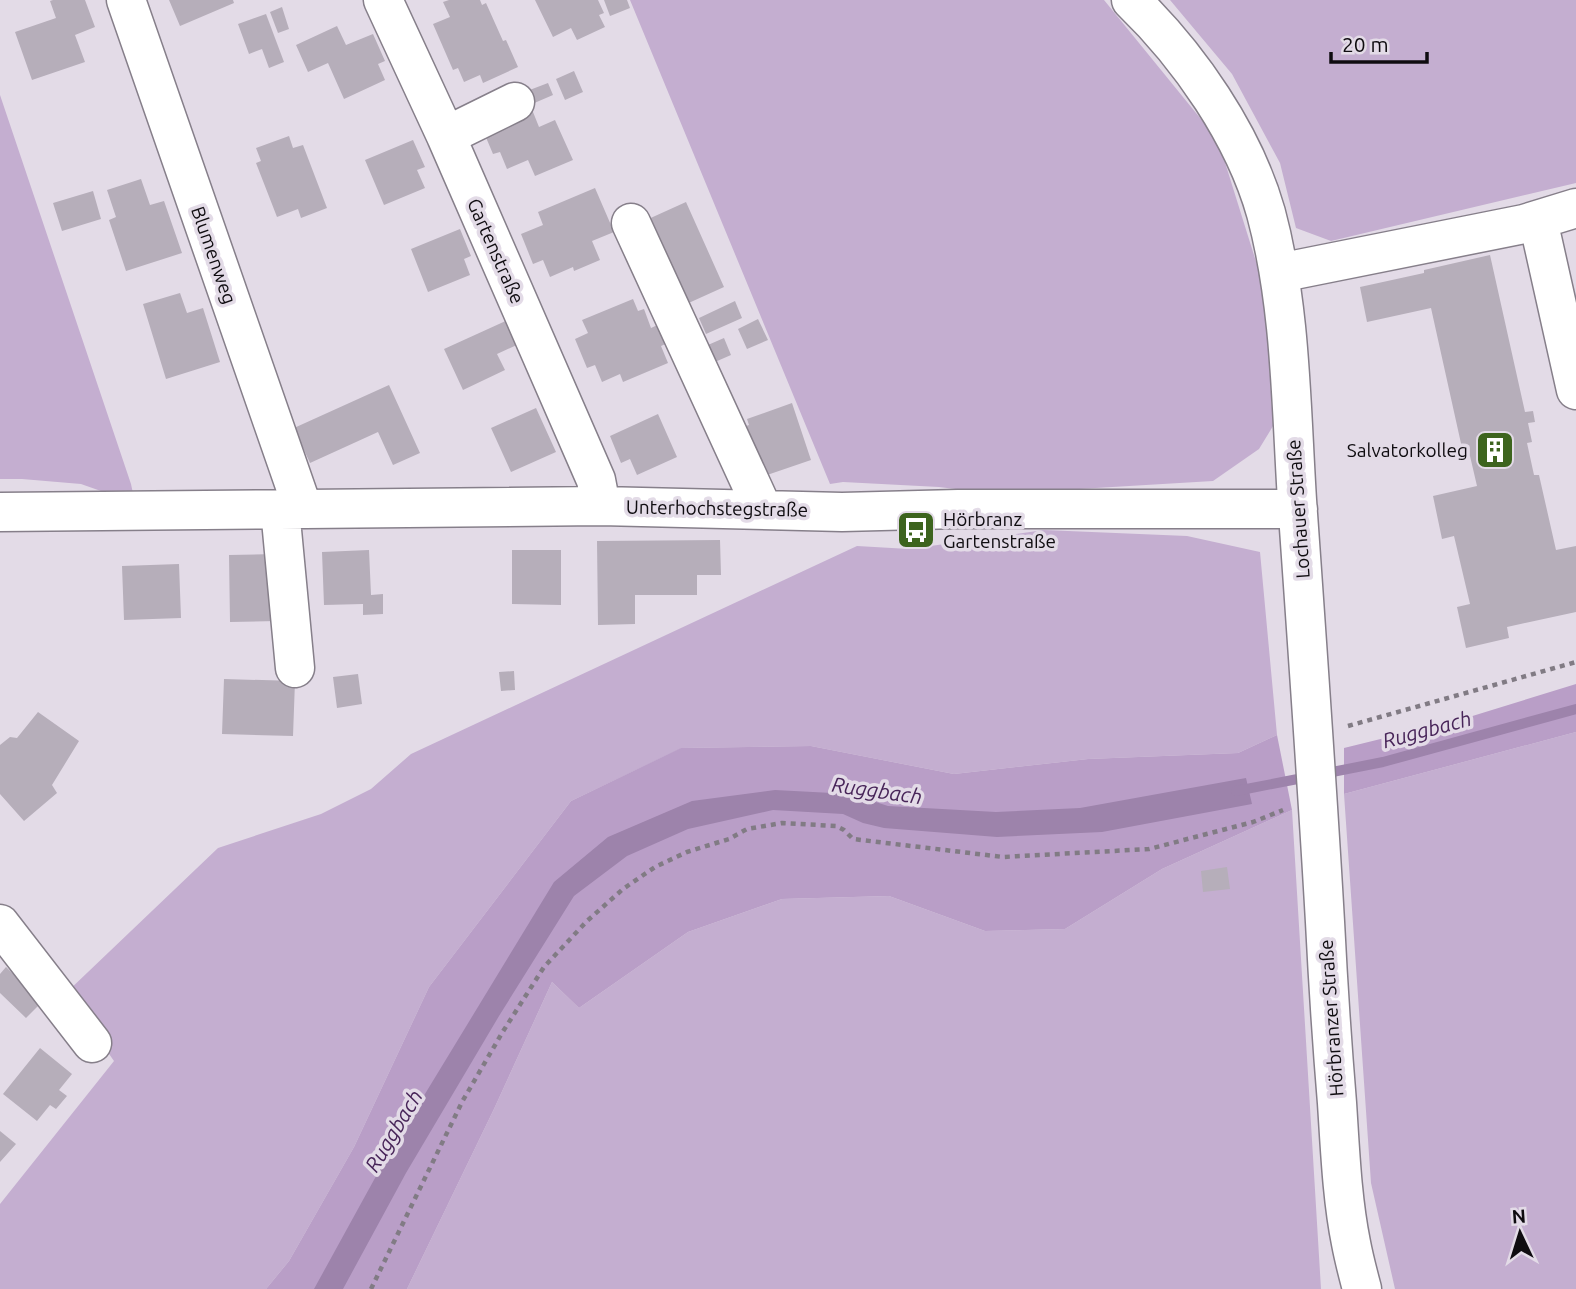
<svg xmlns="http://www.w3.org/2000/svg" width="1576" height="1289" font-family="Ubuntu,sans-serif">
<rect width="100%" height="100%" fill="#e3dbe7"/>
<path fill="#c4aed0" d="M630,0h474l114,140 45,144 4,42 6,100 -14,23 -46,32 -217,13 -57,-7 -96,-5 -13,2z
M1170,0h406v183l-245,58 -35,-13 -16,-65 -48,-89z
M0,95l131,389 4,19 -54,-19 -59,-5h-22z
M1044,530l143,6 73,16 17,183 -39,18 -150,6 -134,15 -143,-28 -129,2 -111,53 -142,186 -75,160 -65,114 -23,28h-266v-85l114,-143 -48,-68 152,-145 103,-34 50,-25 40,-35 446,-208 52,3z
M1576,732v557h-181l-24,-106 -27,-389z
M1292,810l29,479h-914l87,-180 58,-127 27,26 109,-76 94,-33 107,-3 96,35 80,-2 97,-60z"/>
<path fill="#b99ec7" d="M1576,684v48l-232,62v-46l122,-30z
M1277,735l15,75 -130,59 -97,60 -80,2 -96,-35 -107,3 -94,33 -109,76 -27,-26 -58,127 -87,180h-141l23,-28 65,-114 75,-160 142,-186 110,-53 130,-2 143,28 134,-15 150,-6z"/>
<path fill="#9d83ab" d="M1246,778l6,26 -150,28 -105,5 -113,-9 -21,-5 -20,-9 -70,-4 -85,19 -61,27 -53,40 -75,120 -93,157 -63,116h-29l72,-131 168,-276 54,-45 84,-36 83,-11 76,4 37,12 108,6 84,-4z"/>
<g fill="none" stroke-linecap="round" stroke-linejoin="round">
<path stroke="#9d83ab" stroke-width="10" d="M1322,774l61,-12 193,-53
M1236,791l72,-14"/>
</g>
<path fill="#b6aeba" d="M53,0h32l10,27 -20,8 10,27 -53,18 -17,-48 41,-14 -6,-17z
M169,0h64l1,3 -54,23z
M449,0h31l2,5 4,-2 17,38 3,-1 12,27 -35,16 -3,-8 -16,7 -6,-14 -5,2 -20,-46 17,-7 -7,-15z
M535,0h63l6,13 -5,2 6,12 -28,13 -6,-12 -18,9z
M604,0h23l3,8 -20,8z
M282,7l7,22 -11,4 -8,-21z
M266,14l18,48 -15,6 -7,-19 -13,5 -11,-30z
M337,26l9,19 27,-11 12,27 -7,3 7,16 -41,19 -16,-36 -20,9 -12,-27z
M574,71l9,21 -18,8 -9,-21z
M548,83l5,12 -21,9 -5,-13z
M531,107l8,20 16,-7 18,40 -38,16 -7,-16 -21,9 -7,-17 -7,2 -11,-26z
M289,136l4,12 10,-3 24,63 -26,10 -3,-9 -21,8 -21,-54 5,-2 -5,-13z
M413,140l12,27 -8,3 8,18 -41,17 -19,-45z
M141,179l9,26 14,-4 18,52 -56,18 -17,-51 7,-3 -9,-27z
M595,188l19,44 -22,9 8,19 -26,11 -1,-4 -23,10 -7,-17 -10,4 -12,-30 22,-9 -5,-13z
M93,191l8,28 -39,12 -9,-28z
M686,202l38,85 -42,19 -38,-85z
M460,229l11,27 -7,3 6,16 -42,17 -17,-43z
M1490,255l35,157 8,-1 2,11 -7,1 4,19 -5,1 7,32h5l17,75 20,-4v66l-69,15 2,11 -43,10 -9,-41 13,-3 -16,-68 -12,3 -9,-43 44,-10 -7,-30 -6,1 -33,-149 -64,14 -7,-35 64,-14v-3z
M180,293l7,20 16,-5 17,54 -54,17 -23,-75z
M633,299l5,12 6,-2 7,19 13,-6 8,19 -11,5 7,17 -45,19 -3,-8 -18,8 -7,-17 -8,3 -12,-29 13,-6 -6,-13z
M735,301l7,17 -36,16 -7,-16z
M510,319l9,25 -22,10 8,16 -42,20 -19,-41z
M758,319l10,21 -21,9 -9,-20z
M724,338l7,17 -23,10 -7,-17z
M389,385l31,68 -27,12 -15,-33 -68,31 -16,-35z
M792,403l19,57 -50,17 -26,-47 14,-5 -2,-6z
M536,408l20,44 -45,20 -20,-44z
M658,414l19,43 -40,18 -7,-16 -9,4 -11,-27z
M720,540l1,35h-24v20h-62v29l-37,1 -1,-84z
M369,550l2,45 12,-1v20l-20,1v-11l-39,1 -2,-53z
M512,550h49v55l-49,-1z
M276,554l1,67 -47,1 -1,-67z
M179,564l2,54 -57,2 -2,-54z
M514,671l1,19 -14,1 -2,-19z
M358,674l4,30 -25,4 -4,-31z
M224,679l71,2 -2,55 -71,-2z
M38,712l41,29 -27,44 5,8 -33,28 -24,-27v-49l10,-8 7,1z
M1227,867l3,22 -27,3 -2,-21z
M6,967l36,35 -16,16 -26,-25v-19z
M40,1048l32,26 -13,16 8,6 -11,13 -6,-4 -13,16 -34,-27z
M0,1131l16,13 -16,18z"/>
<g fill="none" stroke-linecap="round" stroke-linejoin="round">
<defs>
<path id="minor" d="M126,0l177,509
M383,0l63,136 150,344 5,26
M1131,0c58,56 113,135 135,213 25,93 25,192 31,287 10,141 20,281 28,422 3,60 7,121 12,181 3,45 5,96 14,140 3,16 7,31 11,46
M446,136l69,-34
M1538,220l38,170
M631,223l132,287
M1279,273l245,-49 52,-16
M280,509l15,159
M0,512l601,-6 241,6 116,-3h340
M0,924l92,119"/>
</defs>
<use href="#minor" stroke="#867f8a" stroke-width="41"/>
<path stroke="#817b84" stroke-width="4.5" stroke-dasharray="5 5" stroke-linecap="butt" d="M1348,726l228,-64
M371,1289l91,-187 40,-69 42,-66 43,-46 36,-32 32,-22 32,-15 42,-13 18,-10 35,-6 54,3 8,4 9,9 150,18 146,-8 104,-27 30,-12"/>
<use href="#minor" stroke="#fff" stroke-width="38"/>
</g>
<defs>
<symbol id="building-square" viewBox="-11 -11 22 22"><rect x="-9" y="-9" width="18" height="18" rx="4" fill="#3d641e" stroke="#e3dbe7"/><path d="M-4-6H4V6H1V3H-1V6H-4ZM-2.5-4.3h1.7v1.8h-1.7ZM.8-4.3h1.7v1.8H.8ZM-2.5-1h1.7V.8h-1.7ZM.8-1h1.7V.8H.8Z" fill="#fff"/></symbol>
<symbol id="bus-square" viewBox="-11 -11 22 22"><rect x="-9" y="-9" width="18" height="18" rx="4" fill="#3d641e" stroke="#e3dbe7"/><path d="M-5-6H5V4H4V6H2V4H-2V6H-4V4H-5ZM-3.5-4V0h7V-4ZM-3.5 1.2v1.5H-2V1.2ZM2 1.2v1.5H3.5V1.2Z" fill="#fff"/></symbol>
</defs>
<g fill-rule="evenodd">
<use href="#building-square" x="1473" y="428" width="44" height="44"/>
<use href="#bus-square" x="894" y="508" width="44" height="44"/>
</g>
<g text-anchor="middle" stroke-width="7" stroke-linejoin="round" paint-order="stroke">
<g font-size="19" fill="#0f0c10" stroke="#e3dbe7">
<text transform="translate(496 251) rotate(66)" y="7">Gartenstraße</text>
<text transform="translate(214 255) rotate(71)" y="7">Blumenweg</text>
<text transform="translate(717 508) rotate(1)" y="7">Unterhochstegstraße</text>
<text transform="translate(1298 509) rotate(-94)" y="7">Lochauer Straße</text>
<text transform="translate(1331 1018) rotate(-94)" y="7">Hörbranzer Straße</text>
</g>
<g font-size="19" fill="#0f0c10" stroke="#e3dbe7" text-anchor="end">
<text x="1468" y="457">Salvatorkolleg</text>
<text x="943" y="526" text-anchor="start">Hörbranz<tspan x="943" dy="22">Gartenstraße</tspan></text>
</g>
<g font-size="21" font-style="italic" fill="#482559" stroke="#e3dbe7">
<text transform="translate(1427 730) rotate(-15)" y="7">Ruggbach</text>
<text transform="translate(877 791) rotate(8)" y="7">Ruggbach</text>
<text transform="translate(394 1131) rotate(-59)" y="7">Ruggbach</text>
</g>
</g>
<g transform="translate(1520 1233) rotate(356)" stroke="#e3dbe7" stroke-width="5" paint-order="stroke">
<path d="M0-5L12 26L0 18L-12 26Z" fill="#0f0c10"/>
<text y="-10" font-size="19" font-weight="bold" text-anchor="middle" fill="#0f0c10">N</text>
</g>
<path d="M1331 52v10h96v-10" fill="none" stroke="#0f0c10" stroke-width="3.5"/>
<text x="1342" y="52" font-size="21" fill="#0f0c10" stroke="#e3dbe7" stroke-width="5" paint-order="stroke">20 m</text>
</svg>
